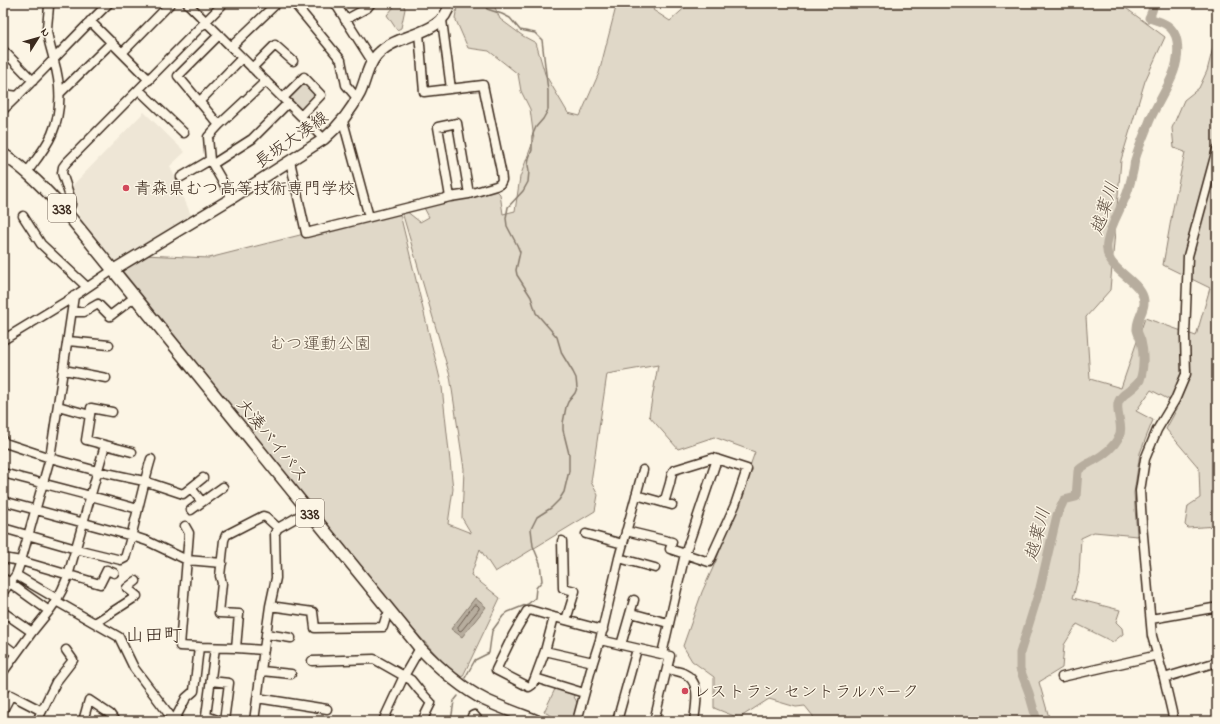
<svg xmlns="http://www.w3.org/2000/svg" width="1220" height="724" font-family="'Indie Flower','Klee One',sans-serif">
<rect width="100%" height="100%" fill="#fcf5e5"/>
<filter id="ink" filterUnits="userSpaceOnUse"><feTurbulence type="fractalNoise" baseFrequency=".025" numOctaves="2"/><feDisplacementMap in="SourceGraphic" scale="8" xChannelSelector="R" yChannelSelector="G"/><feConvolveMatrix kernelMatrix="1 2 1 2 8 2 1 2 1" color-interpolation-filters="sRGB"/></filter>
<g filter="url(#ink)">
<path fill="#eee6d6" d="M144,112l41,40 -15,14 21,49 -76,46 -35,-41 -8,-29 1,-6z"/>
<path fill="#e0d8c8" stroke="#8e8173" d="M392,3h11l2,6 -4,19 -4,2 -10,-15 7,-8z
M461,3h32l7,16 23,17 13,7 9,31 23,39 12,3 19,-43 18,-70h41l-5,7 17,11 20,-18h429l46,34 -20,44 -24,79 -11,130 -24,27 4,62 31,9 24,-70 51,18 14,-48 -47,-23 10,-57 12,-56 -11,-4 -2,-20 12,-28 15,-12 8,-17 9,-35 1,-7v497l-29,2 -3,-3 3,-19 12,-8 -1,-30 -33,-39 13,-24 -28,-15 -15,21 17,9 -13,33 -6,40 3,43 -43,-4 -13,6 -2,36 -6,24 47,12 -4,12 6,6 1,6 -10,8 -36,-18 -13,21 -2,23 -23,14 11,39h-236l-1,-5 -8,-10 -9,1 -27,-8 -30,19 -25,-10v-31l-22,-16 -9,-15 19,-54 14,-31 39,-109 -41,-15 -36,12 -29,-33 9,-51 -51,9 -16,108 7,13 -3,16 -100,61 -15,-23 -9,26 29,23 -38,80 -19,-16 -33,-36 -289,-357 23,-14 65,3 190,-48 43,177 11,102 -5,35 23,9 -9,-15 2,-49 -14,-93 -48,-164 4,-1 14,11 9,-5 -6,-11 73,-16 4,4 3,20 12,-3 5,-34 14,-38 -4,-30 -9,-18 -3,-17 -29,-23 -21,-3 -13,-30 2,-11z
M305,82l12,14 -17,15 -12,-12z
M556,687l16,6 7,13 -5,15h-12l-18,-9z"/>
<path fill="#b7ad9e" stroke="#85796b" d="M475,598l11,9 -24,30 -11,-8z"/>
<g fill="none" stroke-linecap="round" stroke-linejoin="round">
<path stroke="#6d5e51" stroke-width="1" d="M474,605h3l2,2v2l-17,21 -2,1 -2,-2v-2z"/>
<path stroke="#85796b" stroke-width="1.5" d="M465,678l10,-18 14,-7 3,-22 11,-15 5,-4 20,-8 7,-6 1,-10 6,-7 -2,-18 -7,-17 -2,-17 6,-12 14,-9 8,-8 5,-8 5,-21v-17l-6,-24v-7l3,-16 2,-5 7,-9 2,-5 -1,-10 -3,-6 -11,-18 -5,-17 -21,-24 -5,-16 -14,-22 -1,-5 4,-18 -3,-7 -10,-19 -1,-8 2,-11 15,-16 5,-9 1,-11 -1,-6 1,-7 3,-8v-14l4,-9 7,-8 5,-9v-19l-6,-51 -7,-7 -15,-3 -10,-12 -8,-4 -15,-5 -3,-6
M451,721l3,-20 4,-5"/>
<path stroke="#b7ad9e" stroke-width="9" d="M1037,721l-8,-28 -9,-24v-16l20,-65 17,-73 7,-15 12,-3 2,-26c4,-5 10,-7 15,-10 11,-6 20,-13 26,-24 5,-10 -3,-23 -1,-33 1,-10 17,-14 22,-24 4,-11 4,-28 1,-39 -1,-3 -3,-7 -4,-11 -1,-14 13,-23 4,-38 -10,-17 -38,-25 -34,-49 3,-16 12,-31 18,-45 4,-8 6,-18 8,-27 1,-3 1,-8 2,-11 4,-14 10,-27 15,-40 11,-26 32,-49 27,-79 -3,-16 -15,-19 -28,-23 2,-5 6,-10 2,-15"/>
<defs>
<path id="minor" d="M187,3l137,136
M294,3l47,57 5,25 11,13
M335,3l37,58
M345,20l22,-12 4,-5
M442,20l9,69
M90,21l59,59
M219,35l-41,41 41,49
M231,47l46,-44
M3,50l30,31
M122,53l49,-50
M252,68l23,-23 18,16
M139,90l45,43
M60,93l52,-51
M3,94l15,2
M283,98l21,-21 17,18 -20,21
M199,102l43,-44
M3,110c36,-34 70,-72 106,-107
M343,121l26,96
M290,161l16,72 144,-36 19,-3 27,-8 4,-2 2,-4 -1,-9 -18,-86 -59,7 -5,-59
M213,164l39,-25 36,-36
M27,172c9,-12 19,-24 25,-38 10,-24 9,-49 2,-73 -2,-10 -6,-20 -7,-30 0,-9 2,-19 2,-28
M181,177l29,-17
M450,197l-12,-70 19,-4 12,71
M232,198l-22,-38 -2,-23 11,-12 47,-44
M65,211l6,-6v-5l-9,-27 1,-6 3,-4 158,-160
M23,216l18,28 46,43
M72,312h12l14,-8 12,12 25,-19
M3,340l64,-39 46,-31
M68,341l41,4
M64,370l42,8
M58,406l32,9 -4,25 46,12
M90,415l1,-7 21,4
M3,440l2,3 45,15 47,13 47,10 39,13 20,-16
M3,473c45,12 90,23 135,36
M191,488l11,14
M636,495l36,10
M3,501l129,35 15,5 40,19 35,3
M191,510l32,-23
M3,528l73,21 45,11 4,-2c10,-32 16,-66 26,-99
M626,531l46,11 -2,7 39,13 26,-57 12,-36 -34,-11 -39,12 -2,3 -2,10 -6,20
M586,534l37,10
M562,541l1,47 12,3 -9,29
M3,558l18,3 79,23 7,-14 7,3
M619,558l36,10
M16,575l41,24
M3,578l46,33 7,-10 63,36 15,31 40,53
M3,592l13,-17 5,-14 29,-103 24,-162
M56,601l6,-11 6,-14 37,-131
M270,606l43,6 2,16 68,-1 3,-10 5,-4
M3,612l29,20
M631,613l37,10
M1151,619l62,-11
M95,623l42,-27 -10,-8 9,-7
M266,634l25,4
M600,640l70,16 -16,65
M3,644l13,10
M621,645l13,-45
M199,647l37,1 28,2
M215,648l-9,68 14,5
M236,648l3,-34 -20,-1 3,-30 -2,-7 4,-36 2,-5 37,-19 3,1 12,11
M545,651l48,11
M662,654l23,-100 32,-95
M312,661l62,-2 30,17 16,-28
M668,669c4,1 10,2 15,4 19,8 13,31 11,48
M262,671l29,3
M3,672l29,-40 17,-21
M1062,677l96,-22
M535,678l10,-27 9,-34
M1164,678l53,-16
M211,681l18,2 -5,38
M584,693l-49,-15 -3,7 -3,2 -33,-17 17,-35 14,-24 3,-1 24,7 49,13
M257,698l70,11
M3,710l8,-15 31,16
M37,721l19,-39 17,-22 -7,-10
M83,721l6,-21 21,14 5,7
M174,721l12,-23 8,-7 5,-44 -19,-1 9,-113 -4,-7
M254,721l16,-115 6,-28 -1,-45 3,-5 30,-17
M383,721l21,-45 7,4 8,10 12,13 -9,18
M471,721l1,-5 2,-1 5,6
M577,721l16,-59 7,-22 19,-82 24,-88
M617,721l20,-72
M1174,721l-10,-43 -12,-42 -10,-112 -2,-33 5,-32 12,-29 18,-30 11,-26 -1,-38 3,-80 29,-107"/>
<path id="major" d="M113,270l119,-72 92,-59c15,-13 27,-28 36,-46 6,-13 8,-31 20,-41 21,-20 63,-16 70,-49"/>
<path id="highway" d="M3,154c24,16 43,36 62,57l355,437c19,20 40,39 65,52 17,8 34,14 52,21"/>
</defs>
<use href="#minor" stroke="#3b2a1e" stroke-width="11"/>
<use href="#major" stroke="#3b2a1e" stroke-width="13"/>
<use href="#highway" stroke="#3b2a1e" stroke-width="14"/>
<use href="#minor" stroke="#fcf5e5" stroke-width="8"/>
<use href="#major" stroke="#fcf5e5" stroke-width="10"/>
<use href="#highway" stroke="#fcf5e5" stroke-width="11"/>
</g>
</g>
<g fill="#d1495b" stroke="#fcf5e5" stroke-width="1.5">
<circle cx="126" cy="188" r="4"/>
<circle cx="685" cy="691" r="4"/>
</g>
<g text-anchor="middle" stroke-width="3" stroke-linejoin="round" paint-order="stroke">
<g fill="#fcf5e5" stroke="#75675a" stroke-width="1">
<rect x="48" y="194" width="28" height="28" rx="3"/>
<rect x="296" y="499" width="28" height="28" rx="3"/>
</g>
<g font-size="16" font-weight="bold" fill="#3b2a1e">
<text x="62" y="214">338</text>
<text x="310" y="519">338</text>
</g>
<g font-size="17" fill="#3b2a1e" stroke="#fcf5e5">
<text transform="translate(291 139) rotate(-35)" y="6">長坂大湊線</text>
<text transform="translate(273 440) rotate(51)" y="6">大湊バイパス</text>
</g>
<g font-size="17" fill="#3b2a1e" stroke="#fcf5e5" text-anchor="start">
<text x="134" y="194">青森県むつ高等技術専門学校</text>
<text x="693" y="697">レストラン セントラルパーク</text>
</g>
<g font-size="17" fill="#645648" stroke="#fcf5e5">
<text x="320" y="349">むつ運動公園</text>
</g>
<g font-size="18" font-style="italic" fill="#605144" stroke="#fcf5e5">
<text transform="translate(1104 208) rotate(-72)" y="6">越葉川</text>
<text transform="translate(1037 534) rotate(-75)" y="6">越葉川</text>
</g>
<g font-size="19" fill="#3b2a1e" stroke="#fcf5e5">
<text x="154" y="641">山田町</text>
</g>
</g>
<rect width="1220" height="724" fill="none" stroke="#fcf5e5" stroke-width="16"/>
<rect x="8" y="8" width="1204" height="708" fill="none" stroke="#3b2a1e" stroke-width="1.5" filter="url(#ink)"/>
<g transform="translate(38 38) rotate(53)" stroke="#fcf5e5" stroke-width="3" paint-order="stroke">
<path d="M0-3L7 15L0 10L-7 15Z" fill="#3b2a1e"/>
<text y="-6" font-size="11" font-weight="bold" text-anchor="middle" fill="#3b2a1e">N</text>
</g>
</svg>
